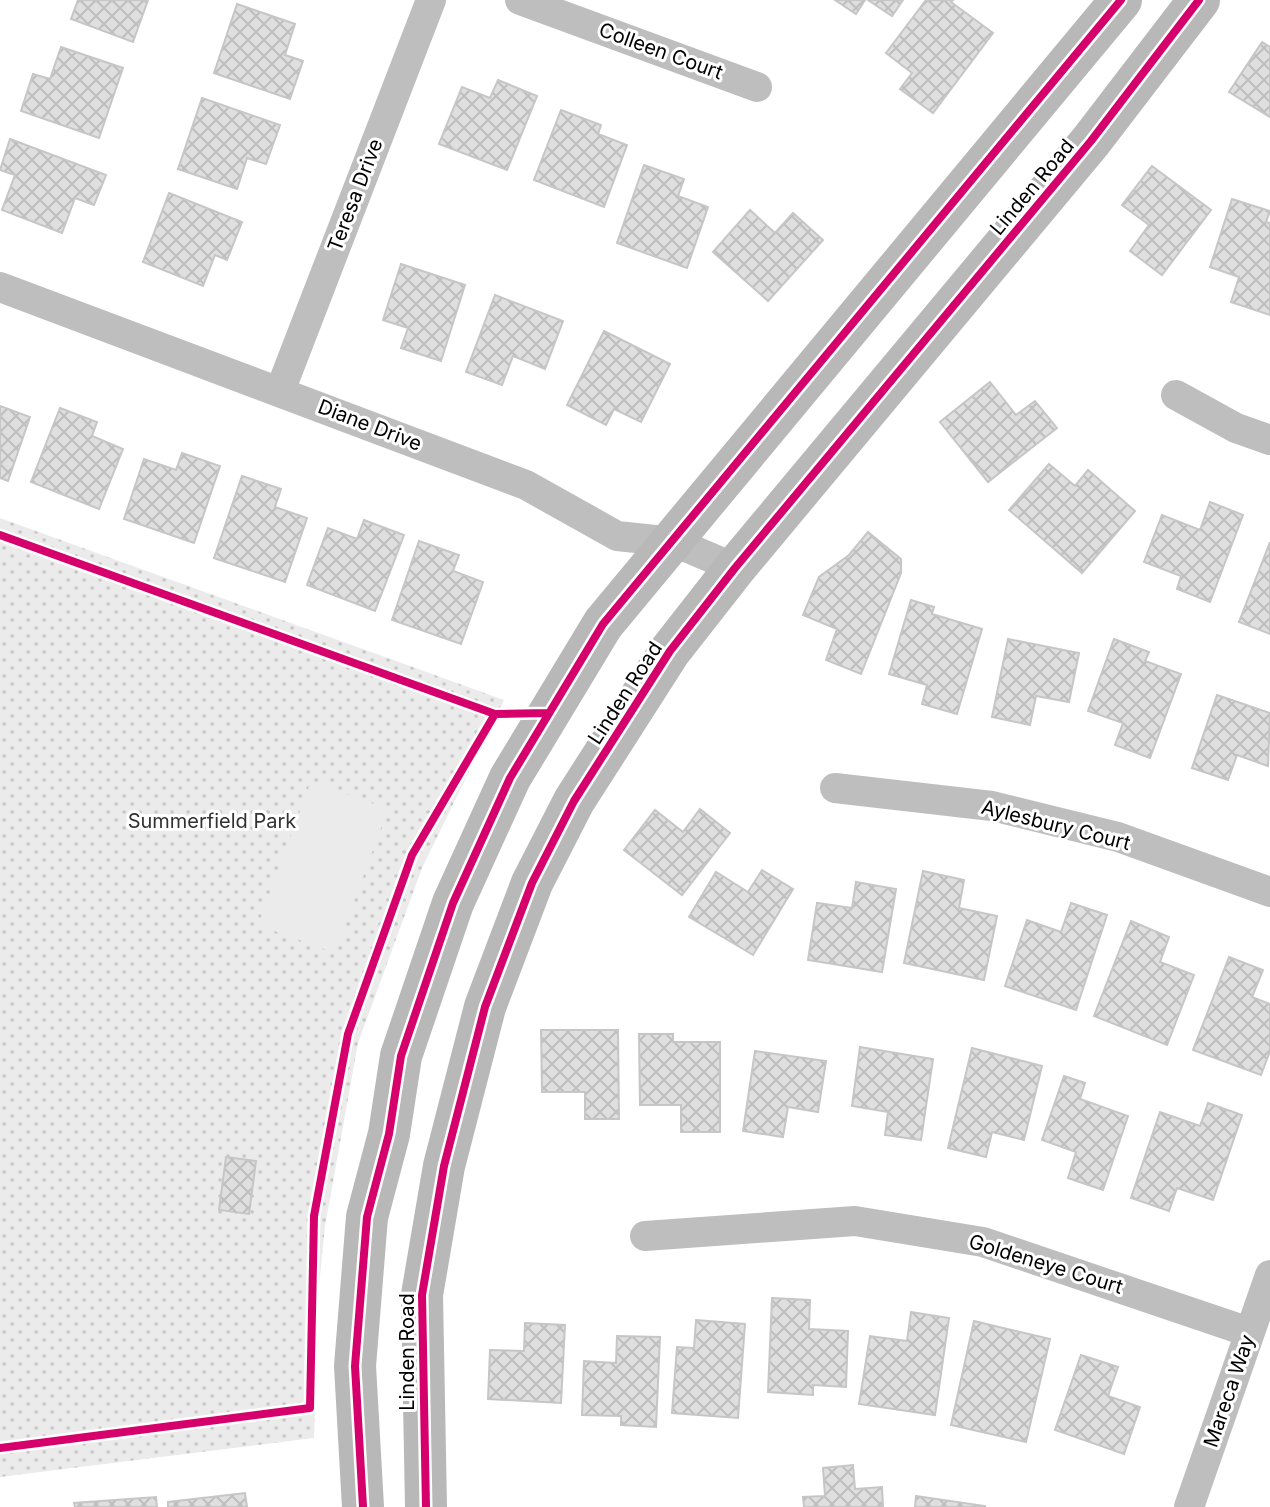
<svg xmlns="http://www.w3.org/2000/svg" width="1270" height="1507" font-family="Inter,sans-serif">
<defs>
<pattern id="grass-dots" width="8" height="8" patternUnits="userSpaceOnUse" patternTransform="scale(2)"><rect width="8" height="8" fill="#ebebeb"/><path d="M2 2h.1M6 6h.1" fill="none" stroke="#c8c8c8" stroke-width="1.8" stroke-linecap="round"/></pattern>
<pattern id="building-cross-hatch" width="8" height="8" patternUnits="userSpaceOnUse" patternTransform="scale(2)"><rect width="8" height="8" fill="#dfdfdf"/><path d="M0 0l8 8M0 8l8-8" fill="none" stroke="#bebebe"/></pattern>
</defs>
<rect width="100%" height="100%" fill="#fff"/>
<path fill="url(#grass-dots)" d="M0,518l504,182 -82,168 -64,175 -33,183 -6,60 -5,152 -314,39z"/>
<path fill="#ebebeb" d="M311,781l77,28 -53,144 -77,-28z"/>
<path fill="url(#building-cross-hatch)" stroke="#c6c6c6" stroke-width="2" d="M78,0h70l-15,42 -62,-23z
M835,0h30l-9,14z
M868,0h35l-11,16z
M926,0h27l-2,2 42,31 -60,80 -33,-24 12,-16 -26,-20z
M237,4l58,20 -10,31 18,6 -13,38 -76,-26z
M1262,42l8,5v70l-41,-25z
M61,47l62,21 -24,70 -78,-27 12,-37 17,5z
M498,80l39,16 -30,74 -68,-26 23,-57 28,11z
M202,98l78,27 -14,39 -19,-6 -10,31 -59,-20z
M561,110l40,15 -3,9 29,11 -23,62 -70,-27z
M10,139l96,36 -12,30 -19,-7 -13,35 -60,-23 13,-35 -15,-5z
M644,165l40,14 -6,17 30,11 -21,61 -70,-25z
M1152,166l59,44 -49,65 -32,-24 19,-26 -27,-20z
M169,193l73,29 -15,38 -12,-5 -12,31 -60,-24z
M1232,199l38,12 -4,11 4,1v92l-39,-13 8,-25 -29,-10z
M750,210l25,23 18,-20 30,27 -55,61 -55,-49z
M401,264l64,21 -24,76 -40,-13 7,-20 -25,-8z
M495,295l68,26 -18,48 -32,-13 -11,29 -36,-13z
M604,331l66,33 -29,58 -27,-13 -8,16 -39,-20z
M990,382l26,33 19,-14 22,27 -69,54 -48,-60z
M0,406l30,11 -22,64 -8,-3z
M60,408l37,14 -5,14 31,13 -24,60 -68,-27z
M182,453l38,13 -26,77 -70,-24 20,-60 32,11z
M1049,464l26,22 13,-16 47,41 -53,62 -73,-63z
M242,476l39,13 -6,18 32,11 -22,64 -71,-24z
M1210,502l33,13 -33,87 -33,-13 4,-13 -37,-14 18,-47 38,15z
M364,520l40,15 -29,76 -68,-26 21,-57 29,11z
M868,532l33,27v14l-40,101 -35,-14 11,-31 -34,-14 16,-38 30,-22z
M419,541l40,14 -6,16 30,11 -22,62 -69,-24z
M1270,542v92l-31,-12z
M911,600l23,7 -2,7 50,15 -25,85 -35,-10 5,-19 -38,-11z
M1008,639l71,14 -10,49 -33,-6 -6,29 -38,-8z
M1114,639l35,13 -4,9 36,13 -31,84 -35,-13 8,-22 -35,-12z
M1217,695l53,18 -2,53 -31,-11 -9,25 -36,-12z
M700,809l30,24 -48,62 -58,-45 31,-40 28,22z
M762,870l31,19 -40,66 -64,-38 27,-45 32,20z
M923,871l41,9 -5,28 38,8 -13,64 -80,-17z
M856,882l40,7 -14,83 -74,-12 9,-57 35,5z
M1071,903l36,12 -31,95 -71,-24 22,-66 34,12z
M1131,921l38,16 -9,25 34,13 -27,70 -73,-29z
M1229,957l34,13 -11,27 18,7v47l-9,24 -68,-25z
M541,1030h77l1,89h-34v-27h-43z
M639,1034h34v8h47v90h-39v-27h-41z
M860,1047l73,12 -12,81 -36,-5 3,-23 -36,-6z
M972,1048l70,18 -18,74 -32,-8 -6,25 -38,-9z
M755,1051l71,10 -8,51 -30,-5 -5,30 -40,-6z
M1064,1076l21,7 -5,16 48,17 -25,74 -35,-12 8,-26 -34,-12z
M1208,1103l34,12 -29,85 -36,-12 -8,23 -38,-13 29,-86 40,14z
M226,1157l30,4 -7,53 -30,-4z
M772,1298l38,2 -1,29 39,2 -2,56 -33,-2v10l-45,-3z
M911,1312l38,6 -14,97 -76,-11 11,-68 37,5z
M696,1320l49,4 -7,94 -66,-5 5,-66 17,1z
M974,1321l76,18 -24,103 -75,-17z
M525,1323l40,2 -4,78 -73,-4 2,-49 34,1z
M617,1336l43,1 -4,90 -35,-2v-9l-39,-1 2,-54 32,2z
M1081,1355l37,12 -10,29 32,11 -16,47 -69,-24z
M853,1465l2,24 27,-2 1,20h-79l-1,-10 22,-1 -2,-28z
M245,1493l2,14h-79v-5z
M916,1496l69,10v1h-70z
M156,1497l1,10h-82l-1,-4z"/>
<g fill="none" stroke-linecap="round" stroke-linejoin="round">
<path stroke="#bebebe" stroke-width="30" d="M520,0l237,87
M0,287l526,198 91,51 57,6 61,26
M280,391l151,-391
M1176,395l60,33 34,12
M835,788l157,18 126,31 152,55
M645,1236l210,-15 128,21 266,90
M1189,1507l81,-232"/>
<path stroke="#b8b8b8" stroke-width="42" d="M363,1507l-8,-141 12,-149 22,-83 12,-78 52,-153 57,-125 93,-154 518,-624
M426,1507l-4,-212 22,-129 41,-159 47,-124 42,-82 96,-150 65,-83 356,-427 108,-141"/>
<defs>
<path id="cycleway" d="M0,535l495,179 53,-1
M0,1448l310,-40 4,-192 34,-182 64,-179 83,-141
M363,1507l-8,-141 12,-149 22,-83 12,-78 52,-153 57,-125 93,-154 518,-624
M426,1507l-4,-212 22,-129 41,-159 47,-124 42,-82 96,-150 65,-83 356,-427 108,-141"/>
</defs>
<use href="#cycleway" stroke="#fff" stroke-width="13"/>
<use href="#cycleway" stroke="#d6006c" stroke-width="8"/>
</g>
<g text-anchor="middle" stroke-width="6" stroke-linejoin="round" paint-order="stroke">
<g font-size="20" fill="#000" stroke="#fff">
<text transform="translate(661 51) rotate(20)" y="7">Colleen Court</text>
<text transform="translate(1032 187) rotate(-50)" y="7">Linden Road</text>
<text transform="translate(355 195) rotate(-69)" y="7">Teresa Drive</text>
<text transform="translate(370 425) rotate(21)" y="7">Diane Drive</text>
<text transform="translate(625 693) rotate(-57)" y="7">Linden Road</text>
<text transform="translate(1056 825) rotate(14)" y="7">Aylesbury Court</text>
<text transform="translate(1046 1264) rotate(17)" y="7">Goldeneye Court</text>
<text transform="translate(407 1352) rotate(-90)" y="7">Linden Road</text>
<text transform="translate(1229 1391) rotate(-71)" y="7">Mareca Way</text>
</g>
<g font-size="20" fill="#323232" stroke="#fff">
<text x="212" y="828">Summerfield Park</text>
</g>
</g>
</svg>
